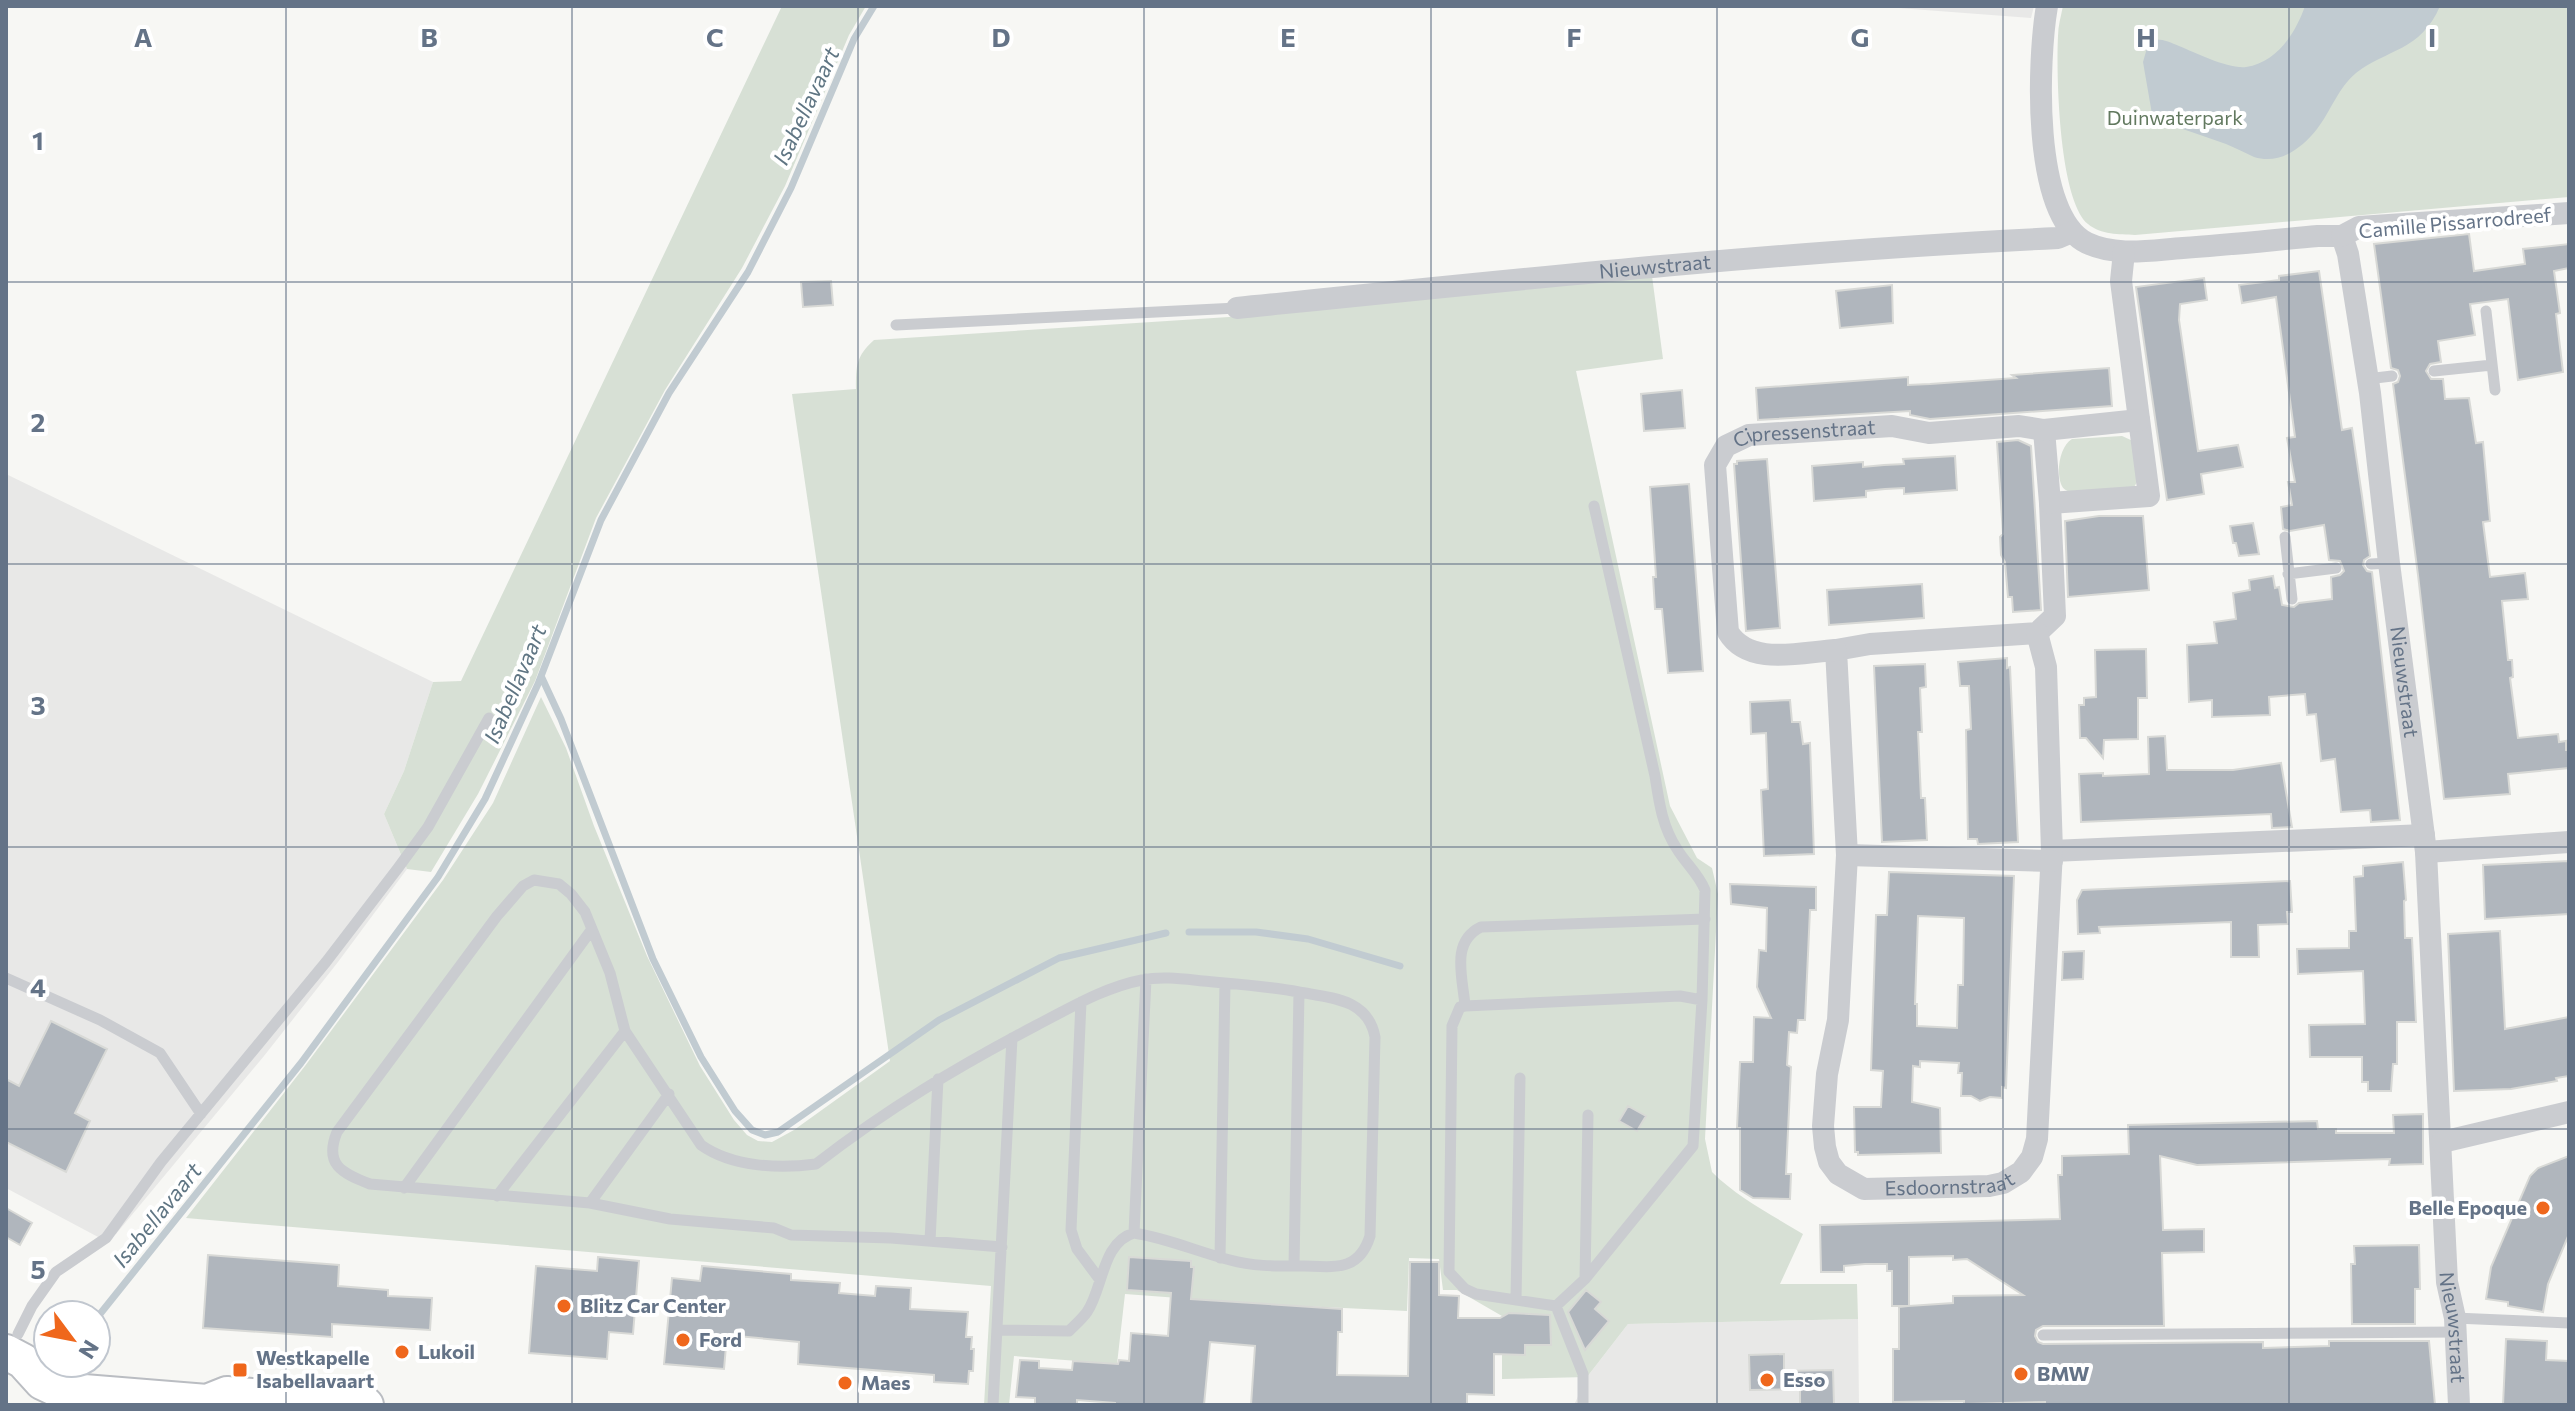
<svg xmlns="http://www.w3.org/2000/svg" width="2575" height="1411" font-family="Commissioner,sans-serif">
<rect width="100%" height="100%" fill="#f7f7f4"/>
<path fill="#e8e8e7" d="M1872,6h162l-3,12z
M6,474l427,208 -29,89 -20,43 23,55 -69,93 -74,94 -148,178 -16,4 -94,-50z
M1858,1319l1,86h-285l13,-28 41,-53z"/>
<path fill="#d7e0d5" d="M782,6h84l-17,29 -64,151 -43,82 -77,122 -69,128 -61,163 -57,113 -47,78 -24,-3 -23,-55 20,-43 29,-89 28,-1z
M2063,6h506v191l-434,38c-16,-1 -34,0 -47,-11 -29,-24 -32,-150 -30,-188 0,-10 3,-20 5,-30z
M1652,276l11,83 -87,12 94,435 27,52 15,10 6,26 -13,245 7,33c26,26 60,43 91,62l-23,50h77l1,35 -230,5 -41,53 -85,2v-63l-45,-26h-14l-4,-31 -30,-1 -2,53 -148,-7 -134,-10 -8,70 -103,-8 -5,49h-25l7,-119 -805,-68 119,-152 138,-186 50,-77 48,-106 25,51 28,78 53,130 53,110 34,54 13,15 11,6 14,1 22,-12 96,-69 -98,-667 64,-5c0,-23 0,-33 18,-49l355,-23z
M2122,436l11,5 4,41 -4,7 -61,4c-4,-2 -9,-3 -11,-9 -5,-13 -1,-38 11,-45z"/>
<path fill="#c1cbd1" d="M2305,6h135c-19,45 -53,43 -84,67 -18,15 -25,38 -39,56 -15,19 -37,36 -63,28 -9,-4 -18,-9 -28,-13 -21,-7 -42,-15 -64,-22l-10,-8 -9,-52 6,-21c10,-4 20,1 30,5 17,7 49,23 67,21 31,-4 50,-35 59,-61z"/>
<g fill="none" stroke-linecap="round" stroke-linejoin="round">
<path stroke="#c1cbd1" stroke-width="7" d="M542,678l19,41 92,240 48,98 34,54 17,19 13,5 13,-3 161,-112 120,-62 107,-25
M1189,932h67l52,7 92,27
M96,1319l205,-256 137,-186 47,-78 53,-115 63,-164 68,-127 79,-121 43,-84 63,-149 20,-33"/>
</g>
<path fill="#b0b6bd" stroke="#d8d9d6" stroke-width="2" fill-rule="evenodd" d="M2469,234l5,37 51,-7 -2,-15 46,-5v24l-15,3 6,42 -4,1 7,58 -45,8 -10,-81 -38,5 5,31 -37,6 3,21 -11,2 -4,7 5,8h12l2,20 24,-1 7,45 7,-1 7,79 -7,1 7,55 35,-4 3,26 -26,2 6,59h4l1,17 -3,1 8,60 40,-4 1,8 7,-1v9h3v18l-61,6 2,20 -66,5 -26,-224 -25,-191 5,-2 2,-6 -2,-6 -7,-2 -17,-124z
M2319,271l23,159 10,-2 10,68 8,60 -6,4 -1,5 4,6 5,1 28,248 -29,2 -1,-12 -29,2 -6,-53 -14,2 -5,-47 -9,1 -2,-21 -36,3 1,18 -58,2v-17l-23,2 -2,-57 30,-2 -3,-21 22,-3 -3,-26 17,-3 -1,-10 24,-4 2,12 4,-1 3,18 12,2 5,-4 33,-4 -1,-22 9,-2 4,-4 -4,-10 -11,-1 -5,-35 -34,6 -7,-2 -2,-22 11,-2 -4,-23h7l-8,-44 8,-1 -19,-140 -34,6 -3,-18 40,-5v-4z
M2204,278l3,22 -27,4 -1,16 19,131 40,-6 5,22 -42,7 3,20 -37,6 -31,-213z
M831,281l2,24 -30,2 -2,-25z
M1892,285l1,38 -53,5 -4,-37z
M2109,368l3,38 -182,13 -20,-4v-4l-152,9 -2,-32 152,-11v8l22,-1 86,-6 -4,-3z
M1682,390l3,38 -41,3 -3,-37z
M2018,440l13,6 10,164 -28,2 -1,-15h-4l-3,-35 -4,-7 -1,-18 3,-3 -6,-92z
M1955,456l2,34 -53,4v-6l-19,1 -19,2v6l-52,4 -2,-35 51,-4v5l21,-2 20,-1 -1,-5z
M1767,459l13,169 -34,3 -12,-167h3v-3z
M1689,484l14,187 -35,2 -6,-64h-7l-2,-32h3l-6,-90z
M2099,516h44l6,74 -81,7 -3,-76z
M2253,523l6,31 -20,2 -3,-13h-3l-3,-17z
M1922,584l2,34 -95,7 -2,-35z
M2146,649l1,49h-9v41l-34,1 -1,18 -17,-20h-6l-1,-33h5v-7l12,-1 -1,-47z
M2007,658v10l3,-1 8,175 -40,2 -1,-5h-9l-2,-109 5,-1 -2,-43h-9l-2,-24z
M1925,664l1,23 -6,1 2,44h-4l3,66h4l2,42 -45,2 -8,-176z
M1790,700l2,22h8l3,22 7,-1 4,111 -50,2 -3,-66 7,-1 -2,-56 -15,1 -1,-32z
M2165,736l2,34h66l48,-7 11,64 -20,1 -1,-14 -190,8 -2,-48 24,-1v3l46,-2 -1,-37z
M2569,861v53l-84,5 -2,-54z
M2403,862l3,38 -2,1 1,37h7l4,84h-19v42h-4l-2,27h-23v-9h-6v-25h-52l-1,-32 56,-1 -2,-53 -65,3 -1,-25 52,-1v-17h7l-2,-54 9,-1v-10z
M1889,872l125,4 -8,212 -4,-1v11l-12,-1 -10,4 -9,-5h-10l1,-23h-4l1,-10 -39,-2v6l-7,-1 -1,36 28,6 1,45 -83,2v-3h-3l-1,-45h27l2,-36 -12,-1 5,-155h11zM1918,916l46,2 -1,67h-5l-1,43 -40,-2v-22h-2z
M2290,881l2,31h-5l1,12 -30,1 1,32h-28v-35l-132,5 1,6 -22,1 -1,-34 5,-10z
M1730,884l86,3v23h-6l-5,110h-7l-1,13 -8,-1 -2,33 4,2 -5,107h5l-1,25 -37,-1 -13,-8v-62h-3l3,-66h13l1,-45 17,1 -14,-31 2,-37 7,1 1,-43 -36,-4z
M2500,931l5,98 64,-12v59l-13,2 1,3 -46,8 -57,2 -6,-157z
M2084,951l-1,28 -21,1 1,-28z
M51,1021l56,28 -32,64 15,8 -24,51 -60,-30v-63l13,7z
M1628,1106l18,10 -9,15 -18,-10z
M2423,1114v50l-34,1 1,-6 -193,6 -37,-9 3,74 41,-1v23l-42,1 2,73h-121l-7,4 -1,6 3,6 5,2 220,-2v6l66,-2v-5h100l6,64h-390v-3l-81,2v-3l-71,1v-53h6v-42l9,-1h-16v-35h-5v-7h-22l-21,2v6h-23l-1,-47 240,-6 -2,-44h4v-19l67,-2 -1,-29 189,-4 1,8h18v4h58l-1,-18zM1953,1256v4l14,-1 56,36 -70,1v7l-44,3v-49z
M2569,1156v78l-21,50 -5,28 -35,-6v-4l-22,-3 5,-32 39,-91 8,-8z
M6,1208l26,15 -12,22 -14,-8z
M2419,1245l1,44h-5v35h-63l-1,-60h4l-1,-18z
M208,1255l131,10 -1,21 50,4v6l44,2 -2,32 -98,-6v13l-129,-9z
M598,1257l41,4 -6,73 -24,-2 -2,27 -78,-6 7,-87 61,5z
M1129,1257l62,4v6h3l-3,32 151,10v23h-4l-1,43 71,1 2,-114h29v33l20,1 -1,22h42l9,-5 41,2 1,30h-26v10l-31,-1v41l-27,-1v11h-216l4,-59 -45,-4 -6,63h-89v-2l-38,-3v5h-42v-7l-19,-1 4,-37 19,1v7l33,2 1,-9 45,3 1,-4 10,1 2,-28 37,3 3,-43 -44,-3z
M702,1266l89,8v6l49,3 -1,10 36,3 1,-10 35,2 -1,21 58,3 -2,25h6l-1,12h3l-1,22h-4l-1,13 -34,-2v-7l-136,-11 1,-22 -72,-7 -3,34 -60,-5 8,-86 28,3z
M1586,1290l15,12 -6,7 14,12 -24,29 -17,-38z
M2506,1339l41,2 -1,19 23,1v44h-66z
M1784,1354v17l49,-1 1,35h-34v-16l-50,1 -1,-35z"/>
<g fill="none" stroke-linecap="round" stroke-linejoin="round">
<defs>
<path id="primary" d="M6,1352l17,9 19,21 17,8 148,12 20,-8 139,11"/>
</defs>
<use href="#primary" stroke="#babdc2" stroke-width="38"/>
<path stroke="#caccd0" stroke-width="11" d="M2486,311l9,79
M896,325l341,-17
M2434,371l58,-6
M2367,379l25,-3
M2285,537l7,62
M2371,564l18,-1
M2288,574l48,-6
M6,978l94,42 60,33 41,61
M1081,1002l-10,228 6,19 23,31
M1465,1006c-2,-28 -15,-64 16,-79l224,-8
M404,1188l188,-259
M497,1196l128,-165
M590,1203l79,-109
M1134,1233l12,-254
M930,1241l8,-162
M1220,1258l5,-275
M1294,1266l5,-274
M1585,1279l3,-164
M1516,1300l4,-222
M1556,1306l29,-27 108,-133 9,-146 3,-110c-7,-17 -19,-26 -28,-41 -15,-23 -18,-47 -22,-73l-61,-270
M1556,1306l-80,-12 -11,-5 -16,-17 3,-246 8,-19 5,-1 215,-10 22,4
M1556,1306l27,68v31
M2455,1318l114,5
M998,1330l71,1c6,-6 13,-12 18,-19 16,-23 15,-70 47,-79 33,5 64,19 96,27 25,7 50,6 75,6 31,1 54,5 65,-30l5,-199c-7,-38 -43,-39 -76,-45 -32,-6 -64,-8 -96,-11 -20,-2 -41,-5 -61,-1 -37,7 -72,28 -105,45 -80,42 -150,84 -221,139 -37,5 -84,3 -115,-19l-76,-114 -15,-58 -25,-61 -14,-18 -12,-10 -25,-4 -11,6 -26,30 -160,216c-13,32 4,41 33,52l220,19 80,16 104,9 17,7 100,3 111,9
M18,1334l14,-28 24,-34 50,-34 55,-76 165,-200 72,-94 30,-41 61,-109
M2043,1335l413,-3
M993,1405l19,-367"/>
<g stroke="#caccd0" stroke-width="22">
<path id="s1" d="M2047,6c-9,52 -16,210 40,237 29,14 65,7 96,5 45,-3 90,-8 135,-12h24l6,18 22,139 19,170 37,289 21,430 8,36 4,87"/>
<path d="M2342,236l17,-9 210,-14"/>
<path id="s2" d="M2124,252l-3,29 28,215 -99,7 5,113 -18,17 -167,11 -34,6 11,205 -9,165 -11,54 -4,52 2,21 4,15 9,12 26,15 125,-3 14,-3 18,-11 11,-15 5,-18 15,-288 372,-16"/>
<path id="s3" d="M1237,308c273,-28 546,-57 821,-70l14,-6"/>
<path d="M2044,430l6,73"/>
<path d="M2037,633l9,34 6,184"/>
<path id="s4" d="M1836,650c-35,2 -87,17 -108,-18l-13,-167 11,-19 23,-11 143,-9 37,7 90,-7 25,4 95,-10"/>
<path d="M2426,852l143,-10"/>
<path d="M1847,855l205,6"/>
<path d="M2442,1142l127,-30"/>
</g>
<use href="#primary" stroke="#fff" stroke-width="34"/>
</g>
<path fill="none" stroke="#647387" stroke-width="2" stroke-opacity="0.55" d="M286,6v1399M572,6v1399M858,6v1399M1144,6v1399M1431,6v1399M1717,6v1399M2003,6v1399M2289,6v1399M6,282h2563M6,564h2563M6,847h2563M6,1129h2563"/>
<g fill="#ef671c" stroke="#fff" stroke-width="3">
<circle cx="2543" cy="1208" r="8"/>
<circle cx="564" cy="1306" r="8"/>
<circle cx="683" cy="1340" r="8"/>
<circle cx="402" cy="1352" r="8"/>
<rect x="232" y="1362" width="16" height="16" rx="4"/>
<circle cx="2021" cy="1374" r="8"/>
<circle cx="1767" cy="1380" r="8"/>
<circle cx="845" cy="1383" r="8"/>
</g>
<g text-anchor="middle" stroke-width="8" stroke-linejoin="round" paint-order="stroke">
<g font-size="20" fill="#62795f" stroke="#fff">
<text x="2175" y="125">Duinwaterpark</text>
</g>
<g font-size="20" fill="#647387" stroke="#fff">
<text transform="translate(2455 223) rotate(-5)" y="7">Camille Pissarrodreef</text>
<text dy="7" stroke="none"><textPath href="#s3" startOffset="420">Nieuwstraat</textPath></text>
<text dy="7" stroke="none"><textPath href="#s4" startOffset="386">Cipressenstraat</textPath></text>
<text dy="7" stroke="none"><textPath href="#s1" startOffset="958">Nieuwstraat</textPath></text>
<text dy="7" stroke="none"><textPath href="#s2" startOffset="1330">Esdoornstraat</textPath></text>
<text dy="7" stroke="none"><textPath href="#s1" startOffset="1606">Nieuwstraat</textPath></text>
</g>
<g font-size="20" font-weight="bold" fill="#647387" stroke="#fff" text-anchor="start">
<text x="2527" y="1215" text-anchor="end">Belle Epoque</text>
<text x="580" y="1313">Blitz Car Center</text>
<text x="699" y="1347">Ford</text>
<text x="418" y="1359">Lukoil</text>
<text x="256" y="1365">Westkapelle<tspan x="256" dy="23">Isabellavaart</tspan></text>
<text x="2037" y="1381">BMW</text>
<text x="1783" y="1387">Esso</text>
<text x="861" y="1390">Maes</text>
</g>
<g font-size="22" font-style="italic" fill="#5f7583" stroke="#fff">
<text transform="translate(806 106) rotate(-65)" y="8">Isabellavaart</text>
<text transform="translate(515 684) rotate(-67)" y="8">Isabellavaart</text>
<text transform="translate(157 1215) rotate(-51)" y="8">Isabellavaart</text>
</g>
</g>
<g font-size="26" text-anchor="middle" font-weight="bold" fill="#647387" stroke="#fff" stroke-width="8" stroke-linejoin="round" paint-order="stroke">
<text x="143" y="47">A</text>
<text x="429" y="47">B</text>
<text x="715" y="47">C</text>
<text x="1001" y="47">D</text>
<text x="1288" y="47">E</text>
<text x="1574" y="47">F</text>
<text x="1860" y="47">G</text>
<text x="2146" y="47">H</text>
<text x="2432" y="47">I</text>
<text x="38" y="150">1</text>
<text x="38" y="432">2</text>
<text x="38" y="715">3</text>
<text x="38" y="997">4</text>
<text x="38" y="1279">5</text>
</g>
<rect width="2575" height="1411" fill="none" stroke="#647387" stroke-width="16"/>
<g transform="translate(72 1339) rotate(122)"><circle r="38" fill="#ffffff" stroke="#c1c7cf" stroke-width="2"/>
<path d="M0-6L14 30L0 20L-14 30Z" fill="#ef671c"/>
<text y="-12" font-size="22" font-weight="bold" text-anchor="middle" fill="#647387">N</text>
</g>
</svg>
